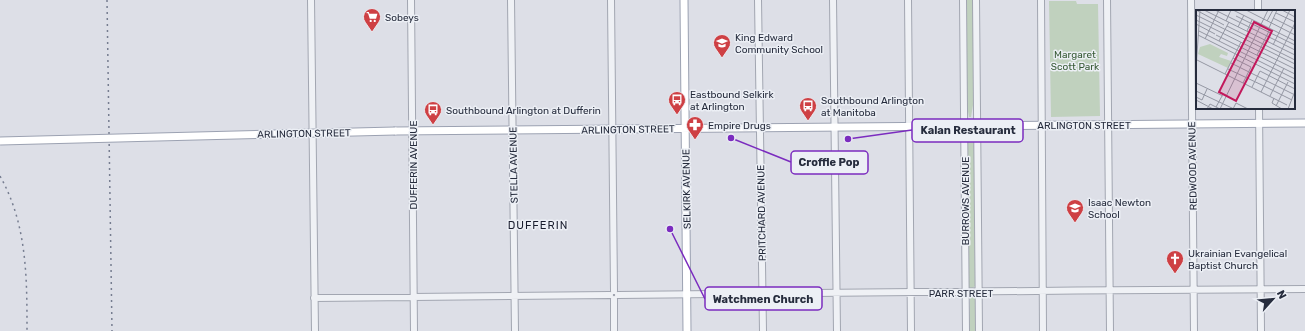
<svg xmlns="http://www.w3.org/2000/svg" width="1305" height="331" font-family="Rubik,sans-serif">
<rect width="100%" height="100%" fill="#dddfe7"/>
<path fill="#c0d1be" d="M966,0h7v105l-2,12h-2l-2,-11z
M1049,1h27l1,3h21l2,112 -49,1z
M969,135h2l3,10 1,141 -2,2h-3l-2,-2 -1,-141z
M970,296h4l1,3v32h-6z"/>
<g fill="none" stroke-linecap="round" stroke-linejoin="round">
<defs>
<path id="minor" d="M311,0l4,331
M411,0l3,331
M511,0l4,331
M611,0l3,291
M758,0l5,331
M833,0l4,331
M908,0l3,331
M963,0l3,331
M976,0l3,331
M1041,0l2,331
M1107,0l3,331
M1191,0l3,331
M1258,0v11
M1259,108l2,223
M618,295c229,-4 458,-4 687,-6
M314,298l296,-3
M614,299v32"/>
<path id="major" d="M684,0l3,331
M395,131l910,-8"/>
</defs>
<use href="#minor" stroke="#a2a6b1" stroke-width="8"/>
<use href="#major" stroke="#9ca2b2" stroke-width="9"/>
<use href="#minor" stroke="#eff1f5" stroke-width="6"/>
<use href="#major" stroke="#fff" stroke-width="7"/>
<path stroke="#767d90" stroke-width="1.5" stroke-dasharray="2 4" stroke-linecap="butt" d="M107,0l5,331
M0,176c27,48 27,101 27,155"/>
<defs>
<path id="major-bridge" d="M0,141l395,-10"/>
</defs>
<use href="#major-bridge" stroke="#9ca2b2" stroke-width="9" stroke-linecap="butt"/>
<use href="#major-bridge" stroke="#fff" stroke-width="7"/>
</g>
<defs>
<symbol id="supermarket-pin" viewBox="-11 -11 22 30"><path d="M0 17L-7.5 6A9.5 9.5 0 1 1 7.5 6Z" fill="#ce4044" stroke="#eceff5"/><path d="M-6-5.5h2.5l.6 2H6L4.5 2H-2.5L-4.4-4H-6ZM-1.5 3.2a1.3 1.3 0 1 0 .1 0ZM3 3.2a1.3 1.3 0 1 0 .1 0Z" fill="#fff"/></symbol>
<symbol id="school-pin" viewBox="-11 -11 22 30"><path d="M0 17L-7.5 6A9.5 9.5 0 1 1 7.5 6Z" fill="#ce4044" stroke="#eceff5"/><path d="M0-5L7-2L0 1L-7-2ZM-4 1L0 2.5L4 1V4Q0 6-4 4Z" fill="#fff"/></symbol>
<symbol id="bus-pin" viewBox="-11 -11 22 30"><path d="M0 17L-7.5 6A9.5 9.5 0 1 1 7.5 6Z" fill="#ce4044" stroke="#eceff5"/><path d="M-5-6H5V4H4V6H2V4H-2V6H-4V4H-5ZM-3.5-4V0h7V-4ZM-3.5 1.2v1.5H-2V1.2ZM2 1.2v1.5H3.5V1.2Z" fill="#fff"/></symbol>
<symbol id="pharmacy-pin" viewBox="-11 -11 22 30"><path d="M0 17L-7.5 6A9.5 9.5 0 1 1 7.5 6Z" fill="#ce4044" stroke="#eceff5"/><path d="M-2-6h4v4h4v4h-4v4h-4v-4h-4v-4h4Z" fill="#fff"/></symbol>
<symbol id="church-pin" viewBox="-11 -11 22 30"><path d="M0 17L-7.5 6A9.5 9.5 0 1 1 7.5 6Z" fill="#ce4044" stroke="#eceff5"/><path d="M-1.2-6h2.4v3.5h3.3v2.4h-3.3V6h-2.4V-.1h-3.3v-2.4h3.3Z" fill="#fff"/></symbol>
</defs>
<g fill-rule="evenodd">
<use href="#supermarket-pin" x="362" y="7" width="20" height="27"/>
<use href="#school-pin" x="712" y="33" width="20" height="27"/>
<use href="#bus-pin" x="667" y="90" width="20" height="27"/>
<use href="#bus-pin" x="798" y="96" width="20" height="27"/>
<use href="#bus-pin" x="423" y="100" width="20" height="27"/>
<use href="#pharmacy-pin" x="685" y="115" width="20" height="27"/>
<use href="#school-pin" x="1065" y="198" width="20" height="27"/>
<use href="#church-pin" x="1165" y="249" width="20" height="27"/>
</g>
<g text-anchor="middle" stroke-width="3" stroke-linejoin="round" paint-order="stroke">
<g font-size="10" fill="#262c3d" stroke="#eceff5" text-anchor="start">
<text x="385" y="21">Sobeys</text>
<text x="735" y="41">King Edward<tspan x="735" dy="12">Community School</tspan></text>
<text x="690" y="98">Eastbound Selkirk<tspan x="690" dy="12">at Arlington</tspan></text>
<text x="821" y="104">Southbound Arlington<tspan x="821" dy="12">at Manitoba</tspan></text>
<text x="446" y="114">Southbound Arlington at Dufferin</text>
<text x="708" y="129">Empire Drugs</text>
<text x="1088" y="206">Isaac Newton<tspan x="1088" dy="12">School</tspan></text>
<text x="1188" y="257">Ukrainian Evangelical<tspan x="1188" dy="12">Baptist Church</tspan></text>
</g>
<g font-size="10" fill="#365934" stroke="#eceff5">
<text x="1075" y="58">Margaret<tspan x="1075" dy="12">Scott Park</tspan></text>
</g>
<g font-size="10" fill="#262c3d" stroke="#eceff5">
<text x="1084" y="129">ARLINGTON STREET</text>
<text transform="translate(628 129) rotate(-1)" y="4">ARLINGTON STREET</text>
<text transform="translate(304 133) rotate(-1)" y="4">ARLINGTON STREET</text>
<text transform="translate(413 165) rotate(-90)" y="4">DUFFERIN AVENUE</text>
<text transform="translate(513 165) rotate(-91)" y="4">STELLA AVENUE</text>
<text transform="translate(1192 166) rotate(-91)" y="4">REDWOOD AVENUE</text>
<text transform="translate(686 189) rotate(-91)" y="4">SELKIRK AVENUE</text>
<text transform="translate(965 201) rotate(-90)" y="4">BURROWS AVENUE</text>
<text transform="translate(761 213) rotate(-91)" y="4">PRITCHARD AVENUE</text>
<text x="961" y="297">PARR STREET</text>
</g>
<g font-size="11" letter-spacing="1" fill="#191d2e" stroke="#eceff5">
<text x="538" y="229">DUFFERIN</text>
</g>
</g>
<g transform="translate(1196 10)">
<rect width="99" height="99" fill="#dddfe7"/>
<path d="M14,34l18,9 -1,3 -6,-2 -2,3 12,4 -3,7 -30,-14 2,-7z" fill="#c0d1be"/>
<path fill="none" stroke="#9497a3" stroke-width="1" d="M0,0l28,15M8,0l91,45M19,0l80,40M37,0l62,31M50,0l49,25M86,0l13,7M80,3l19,9M0,5l99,49M40,6l59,29M77,8l22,11M0,10l99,49M30,11l5,-11M71,11l6,-11M0,14l19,10M31,16l68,34M42,17l6,-12M73,18l8,-18M3,21l96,48M51,21l5,-11M2,25l97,49M20,25l79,39M9,29l14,-29M23,31l10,-19M77,35l17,-35M61,45l13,-26M37,48l18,9M1,50l90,45M35,53l62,31M0,59l4,-59M32,59l36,17 -3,6M64,61l35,18M29,64l16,-32M0,73l27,13M47,73l8,-16M56,77l8,-16M0,81l38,18M74,86l14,-28M0,87l6,3 5,-11M78,88l-2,5 10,6M0,90l17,9M96,90l-28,-14 31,-63M80,96l12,-24M20,97l6,-11M11,99l3,-5 10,5M24,99l48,-99M37,99l3,-6 12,6M92,99l7,-18"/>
<path fill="#c2185b" fill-opacity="0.15" stroke="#c2185b" stroke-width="2" d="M58,12l18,9 -36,70 -17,-9z"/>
<rect width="99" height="99" fill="none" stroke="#262c3d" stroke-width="2"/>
</g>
<path fill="none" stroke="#7b2cbf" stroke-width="1.5" d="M848 139L912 130M731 138L791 162M670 229L705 299"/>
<g fill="#7b2cbf" stroke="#eceff5" stroke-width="1.5">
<circle cx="848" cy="139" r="4"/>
<circle cx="731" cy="138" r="4"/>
<circle cx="670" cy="229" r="4"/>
</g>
<g fill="#eceff5" stroke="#7b2cbf" stroke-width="1.5">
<rect x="912" y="119" width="111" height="23" rx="4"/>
<rect x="791" y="151" width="77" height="23" rx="4"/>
<rect x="705" y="287" width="117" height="23" rx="4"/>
</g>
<g font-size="11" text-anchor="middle" font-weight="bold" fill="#262c3d">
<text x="968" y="134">Kalan Restaurant</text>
<text x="829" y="166">Croffle Pop</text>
<text x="763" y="303">Watchmen Church</text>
</g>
<g transform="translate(1273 299) rotate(63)" stroke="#eceff5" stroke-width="3" paint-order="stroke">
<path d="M0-3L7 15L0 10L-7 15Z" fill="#262c3d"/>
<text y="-6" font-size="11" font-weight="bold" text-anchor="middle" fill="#262c3d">N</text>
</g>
</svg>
